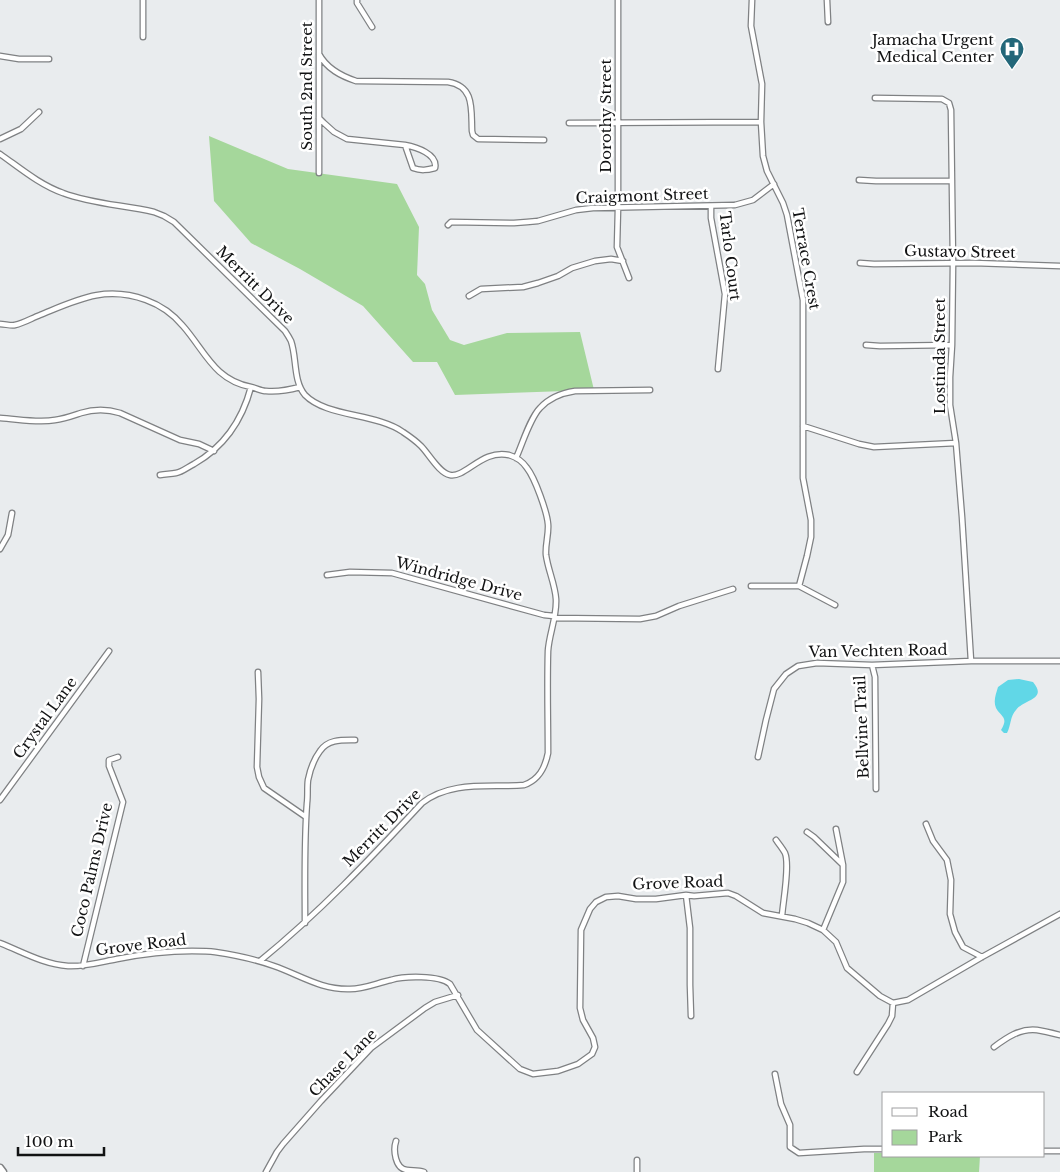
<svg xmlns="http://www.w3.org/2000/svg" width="1060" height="1172" font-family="'Libre Baskerville',serif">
<rect width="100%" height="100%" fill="#e9ecee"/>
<path fill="#a5d79b" d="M209,136l79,33 109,15 22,43 -2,48 8,9 7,26 18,30 14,5 43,-12 73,-1 14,58 -139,5 -18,-33h-24l-50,-56 -63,-37 -49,-26 -37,-42z
M874,1153h10v3h96l-1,16h-105z"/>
<path fill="#61d7e7" d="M1019,679l14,3c15,18 -9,17 -17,28 -6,6 -5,16 -9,23h-3l-3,-3c8,-13 0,-13 -5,-22 -3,-7 0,-14 2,-21l10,-7z"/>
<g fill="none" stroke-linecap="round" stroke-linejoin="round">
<defs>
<path id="minor" d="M143,0v37
M319,0v173
M357,0v3l15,24
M618,0v208l-1,39 12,31
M752,0l-1,26 11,58 -1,38 2,34 4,15 16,32 4,12 16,85v178l8,42v17l-4,19 -8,30
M827,0l1,22
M319,54c8,15 22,22 37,27l92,1c27,4 23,28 24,49l1,4 5,4 66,1
M0,56l19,3h30
M875,98l67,1 7,4 2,7 2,153 -1,82 -2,32v28l6,38 6,74 9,144
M319,118l5,5 10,9 13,7 58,6 8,23c8,3 14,2 22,0 3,-14 -19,-21 -30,-23
M569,123l192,-1
M0,139l21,-10 18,-17
M0,154c20,14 40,31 63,39 29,11 61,12 91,19l10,4 10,6 111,109c2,3 4,6 6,10 6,17 2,40 14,54 21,22 71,18 98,37 6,4 13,9 18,14 8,8 18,27 29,29 16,3 32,-26 59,-20 7,2 14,7 18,13 8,10 20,44 21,56 1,10 -3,21 -2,31 2,15 9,29 10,44 1,18 -7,35 -8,52 -1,34 0,68 0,102 -3,15 -9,27 -24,32 -34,3 -72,-5 -102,18 -51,55 -103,110 -162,158
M859,180l17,1h76
M711,206v12l14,76 -7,75
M448,225l3,-3 63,1 13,-1 11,-1 38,-11 17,-2 142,-3 18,-5 21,-16
M860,263l14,1 100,-1 86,3
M469,296l12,-7 42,-2 15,-4 20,-7 14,-8 23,-7 16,-2 12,2
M0,324c5,0 11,2 15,1 9,-2 17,-7 25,-10 37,-15 65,-30 106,-15 14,5 27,14 37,26 22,25 31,54 68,61 5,1 10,4 15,4 11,1 23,-1 34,-4
M866,345l14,1 72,-1
M0,418c18,1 37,5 55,2 9,-1 17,-4 26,-7 13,-4 26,-4 39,0l60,27 19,4 15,7
M803,426l56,18 15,3 82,-4
M516,458c6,-13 14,-40 24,-50 9,-10 22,-15 35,-17l75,-1
M160,475c6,-1 11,-1 16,-2 6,-1 12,-6 18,-9 30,-17 48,-43 57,-77
M0,549l8,-14 4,-22
M327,575l23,-3 42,1 152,42 10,1
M751,586h48l36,19
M554,618l86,1 16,-3 23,-10 54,-17
M872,665l3,12 1,112
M258,672l1,27 -2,68 2,10 5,11 42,29
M758,757l8,-37 8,-31 12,-15 12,-8 19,-3 55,2 99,-4h89
M0,800l109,-149
M926,824l7,17 14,19 4,20 -1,34 5,18 8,15 19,10
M807,832l7,5 28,27
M776,840c3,4 7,9 9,13 5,12 -2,49 -3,63
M686,895l4,33v57l1,31
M305,923c0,-40 -1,-80 2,-120 1,-8 0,-16 1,-23 2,-10 6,-21 12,-29 8,-12 22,-11 35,-11
M823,930l20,-48v-17l-7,-36
M0,943c23,9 43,21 68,23 16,1 33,-4 49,-7 25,-5 50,-8 75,-8 8,0 16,0 23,1 20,3 40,7 59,14 26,9 47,24 76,23 14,0 27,-6 41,-9 13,-4 48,-5 59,4l27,46 43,39 13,5 25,-3 20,-7 14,-10 3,-7 -2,-9 -10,-18 -3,-12 1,-78 9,-21 6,-7 10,-5 12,-1 18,3h20l30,-4 8,1 34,-3 8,3 27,17 32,6 13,4 15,7 13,12 11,26 33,28 13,7 15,-3 74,-43 78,-43
M83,966l40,-164 -14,-36v-6l9,-3
M994,1047c12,-9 26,-19 43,-17 7,1 15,3 23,5
M857,1072l31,-48 4,-8 1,-13
M775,1074l6,30 9,21v22l9,6 65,-4h20
M396,1141c-3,9 -1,28 11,29 5,1 11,0 17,2
M1044,1151h16
M637,1160v12
M266,1172l11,-20 6,-8 38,-43 50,-53 54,-40 10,-6 23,-7"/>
<path id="secondary" d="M0,1168l3,4"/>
</defs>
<use href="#minor" stroke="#7f8183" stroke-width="7"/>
<use href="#secondary" stroke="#7f8183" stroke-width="9"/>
<use href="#minor" stroke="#fff" stroke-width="4.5"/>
<use href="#secondary" stroke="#fff" stroke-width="6"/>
</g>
<defs>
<symbol id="hospital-pin" viewBox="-11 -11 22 30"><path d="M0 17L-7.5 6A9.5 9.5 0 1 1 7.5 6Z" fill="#236779" stroke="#fff"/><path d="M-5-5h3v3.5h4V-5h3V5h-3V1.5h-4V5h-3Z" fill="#fff"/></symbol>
</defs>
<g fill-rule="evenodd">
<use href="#hospital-pin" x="998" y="35" width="28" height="38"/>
</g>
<g text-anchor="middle" stroke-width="5" stroke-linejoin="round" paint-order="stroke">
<g font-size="15" fill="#111213" stroke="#fff" text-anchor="end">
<text x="994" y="45">Jamacha Urgent<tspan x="994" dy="17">Medical Center</tspan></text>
</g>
<g font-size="15" fill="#111213" stroke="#fff">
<text transform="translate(307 86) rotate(-90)" y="5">South 2nd Street</text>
<text transform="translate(606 116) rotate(-90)" y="5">Dorothy Street</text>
<text transform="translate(642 196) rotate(-2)" y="5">Craigmont Street</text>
<text transform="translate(960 252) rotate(1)" y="5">Gustavo Street</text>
<text transform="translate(730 256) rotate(83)" y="5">Tarlo Court</text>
<text transform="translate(806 259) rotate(80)" y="5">Terrace Crest</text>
<text transform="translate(255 285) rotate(45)" y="5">Merritt Drive</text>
<text transform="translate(940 356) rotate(-90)" y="5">Lostinda Street</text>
<text transform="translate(459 579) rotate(15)" y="5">Windridge Drive</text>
<text transform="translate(878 651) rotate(-1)" y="5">Van Vechten Road</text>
<text transform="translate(45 718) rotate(-54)" y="5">Crystal Lane</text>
<text transform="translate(862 727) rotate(-92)" y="5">Bellvine Trail</text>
<text transform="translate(382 828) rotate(-45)" y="5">Merritt Drive</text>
<text transform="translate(92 870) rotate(-77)" y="5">Coco Palms Drive</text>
<text transform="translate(678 883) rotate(-2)" y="5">Grove Road</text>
<text transform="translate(141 945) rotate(-7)" y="5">Grove Road</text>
<text transform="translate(343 1063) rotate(-45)" y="5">Chase Lane</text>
</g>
</g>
<rect x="882" y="1092" width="162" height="65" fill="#ffffff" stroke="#a0a0a1"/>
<rect x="892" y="1108" width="25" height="8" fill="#ffffff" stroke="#a0a0a1"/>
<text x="928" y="1117" font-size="15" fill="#111213">Road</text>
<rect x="892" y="1130" width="25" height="15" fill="#a5d79b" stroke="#a0a0a1"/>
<text x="928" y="1142" font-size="15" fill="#111213">Park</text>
<path d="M18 1147v8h86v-8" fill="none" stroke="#111213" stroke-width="2.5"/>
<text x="25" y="1147" font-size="15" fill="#111213" stroke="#ffffff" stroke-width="4" paint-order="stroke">100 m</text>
</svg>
